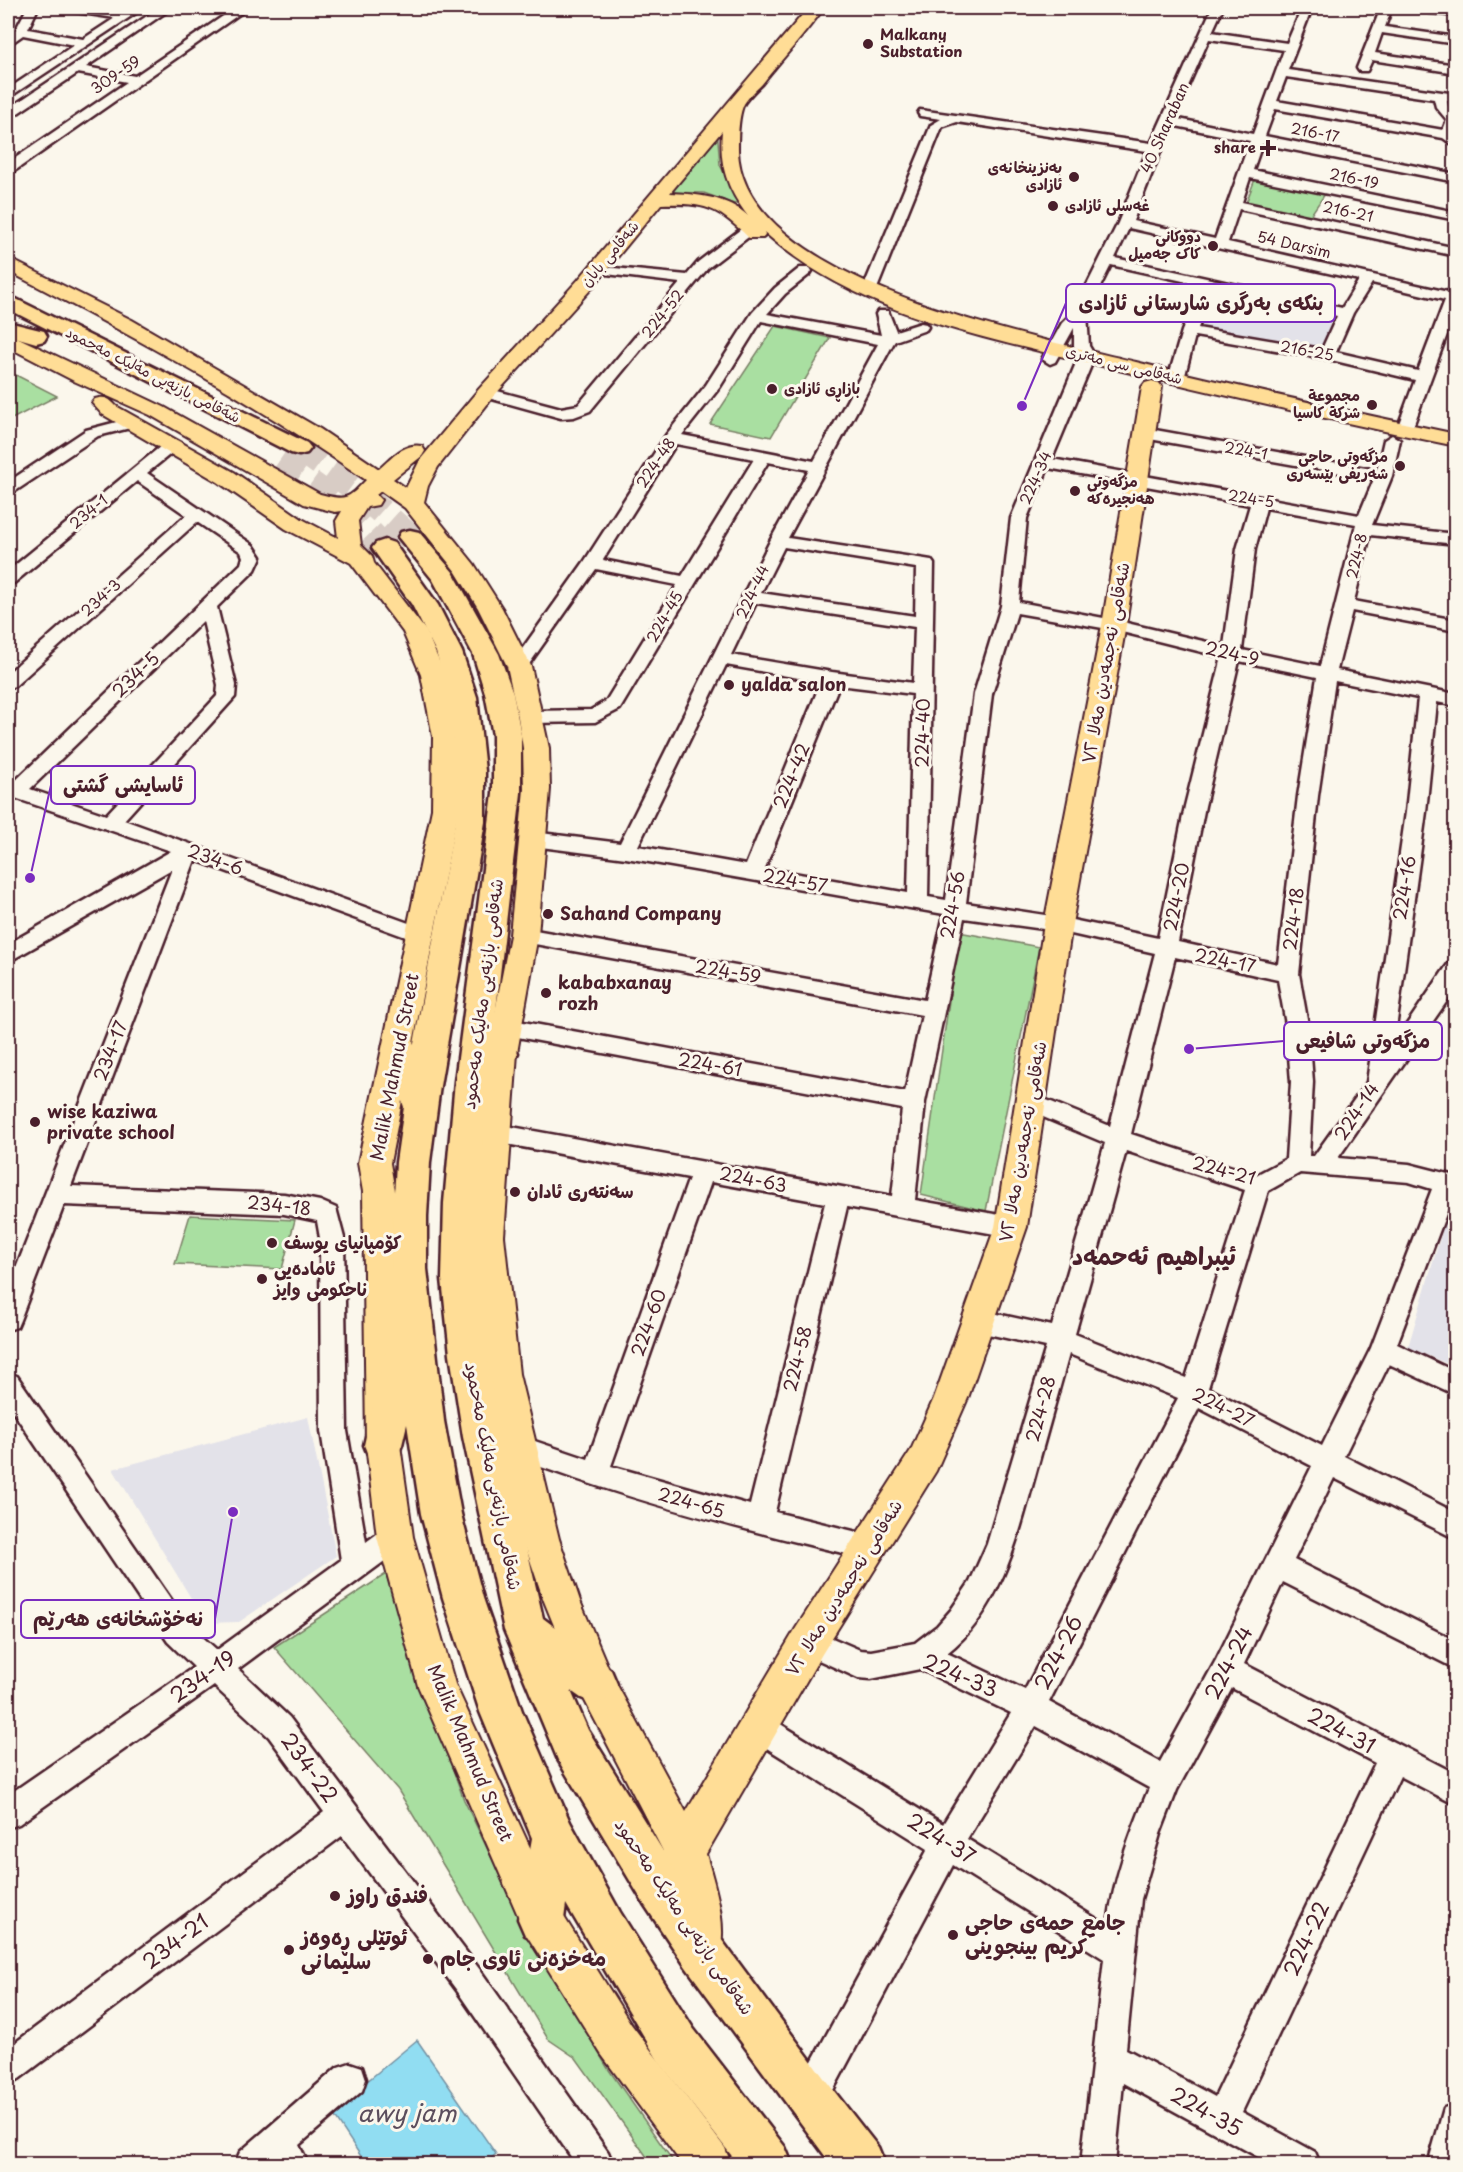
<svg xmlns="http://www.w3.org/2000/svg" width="1463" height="2172" font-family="'Playpen Sans','Playpen Sans Arabic',sans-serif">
<rect width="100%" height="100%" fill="#fbf7ec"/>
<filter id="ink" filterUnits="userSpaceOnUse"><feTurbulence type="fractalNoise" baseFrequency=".0167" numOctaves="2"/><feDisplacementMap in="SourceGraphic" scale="12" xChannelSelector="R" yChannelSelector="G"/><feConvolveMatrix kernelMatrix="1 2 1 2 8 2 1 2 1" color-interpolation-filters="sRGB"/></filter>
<g filter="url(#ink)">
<path fill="#e3e2e9" d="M1212,287l129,28 -18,37 -127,-23z
M1449,1208l7,2 -1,157 -47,-20z
M308,1417l28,139 -97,66 -33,1 -93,-154z"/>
<path fill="#a9dfa1" stroke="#7a7f66" stroke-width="1.5" d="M717,128l3,37 20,37 -6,2 -30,-11 -42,-1z
M1255,179l70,15 -15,22 -64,-13z
M775,326l55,12 -59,99 -61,-13z
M8,371l49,25 -49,25z
M959,932l80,15 -53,264 -65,-16z
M190,1215l105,5 -13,49 -107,-5z
M386,1574l26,83 52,143 62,130 81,137 68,97h-23l-76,-106 -28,-19 -150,-249 -124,-143z"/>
<path fill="#91ddf2" stroke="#7591a2" stroke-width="1.5" d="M417,2040l79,114 -12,10h-118l-35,-53z"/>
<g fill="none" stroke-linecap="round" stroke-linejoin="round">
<path stroke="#d8ccc5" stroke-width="26" stroke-dasharray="26 13" stroke-linecap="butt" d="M299,448l58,42 53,47
M279,461l67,47 39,40"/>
<defs>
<path id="minor" d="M27,8h11l-10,21 55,10 32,-21 -46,-7 -5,-3c17,0 53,6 66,2l6,3 -128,85v-9l66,-44 -51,-10 -10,7h-5v-7l8,-6z
M159,8h13l-86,59 49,9 100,-68h13l-235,164 -5,1v-10l119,-81 -49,-9 -66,44 -4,1v-9z
M1212,8h11l-11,24 75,11 15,-35h10l-24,62 168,24v8l-9,-2 1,6 8,8v33l-13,-9 -168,-29 -10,27 191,38v8l-194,-38 -9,26 203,42v8l-206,-42 -8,24 214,46v8l-217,-47 -11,33 220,50 3,-6 5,-1v25l-45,122 -6,2 -8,-5 18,-49 -88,-21 -132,-23 -11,43 -3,3h-10l-3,-3 14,-48 19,-46 -90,-20 -24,48 2,33 6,10 -43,103 307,56 15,-36 -230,-41 -8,-5 8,-5 233,42 7,-30 8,-5 8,5 -8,36 -20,49 84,9v10l-86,-9 -16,66 102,19v11l-104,-20 -15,59 119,24v12l-19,-4 -11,110 -32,231 54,-79 8,-3v27l-118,170 71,6 47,12v19h-3l-56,149 59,28v23l-67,-31 -45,92 112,57v26l-122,-61 -40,82 162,81v28l-173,-87 -39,82 212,110v31l-56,-29 -158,336 73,40 5,12h-49l-148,-81 -8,81h-34l23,-205 -151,-94 -131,246 -12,4 -12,-4 -4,-12 4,-12 130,-238 -179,-112 -4,-10 4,-10 10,-4 10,4 174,107 68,-111 -91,-44 -49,10 -13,-1 -59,-27 -4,-10 4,-10 10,-3 51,22 11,1 44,-8 22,-17 14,-16 19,-28 17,-38 59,-197 -67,-15 -9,-4 -3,-7 3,-7 9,-4 73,16 53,-183 -81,-34 -3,-6 3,-6 8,-3 78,32 45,-173 -97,-22 -94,-13 -39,184 -10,98 96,17 8,3 4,7 -4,7 -8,3 -164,-30 -72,305 103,25 4,9 -4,9 -10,4c-122,-28 -243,-60 -360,-104l-4,-8 4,-8 9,-4 71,24 101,-281 -194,-36 -8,-3 -3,-6 3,-6 8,-3 397,72 10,-87 -395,-74 -8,-2 -3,-6 3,-6 8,-2 398,73 17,-77 -398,-73 -7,-2 -3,-5 3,-5 7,-2 401,72 19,-86 -318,-56 -93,-12 -7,-2 -3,-5 3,-5 7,-2 87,11 150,-302 39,-71 -41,-8 -148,247 -25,13 -64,1 -7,-2 -2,-4 2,-4 7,-2 60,-1 15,-9 71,-116 -81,-16 -71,101h-12l-3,-4 74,-104 82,-127 40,-50 46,-72 23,-25 25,-20h10l2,3 -2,3 -25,20 -18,20 114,21 -5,-21 2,-3h10l8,20 25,-8 5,1 2,3 -2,3 -31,11 -2,3 -105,194 137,21 6,1 3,4 -6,333 18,3 28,-206 27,-88 10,-88 68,-162 -5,-10v-18l-19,34 -5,2 -8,-5 20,-36 12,-12 44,-88 29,-72 -190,-29 -15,5 -66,164 -7,4 -7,-4 69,-166 10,-6 -21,-3 -2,-3 2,-3 231,33zM1209,39l75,11 -31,84 -79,-16zM1286,77l148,22 2,8 11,13 -4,10 -166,-29zM1171,125l79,16 -35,98 -82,-18zM1129,228l230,52 -17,28 -227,-50zM1372,283l73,17 -27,71 -82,-19 17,-39zM1214,288l123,28 -15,33 -124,-21zM761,321l117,23 -64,117 -132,-26 38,-48zM676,444l78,15 -72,117 -79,-16zM1048,468l202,37 -13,44 -13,97 -110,-26 -95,-18 8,-84zM1266,508l90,16 -36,142 -78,-16 13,-101zM784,547l132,21 -1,48 -154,-23zM756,603l159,24 -2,56 -81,-11 -101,-17zM1017,613l97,17 108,27 -37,149 -27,132 -100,-21 -92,-14 26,-209zM1239,661l78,16 -19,119 -20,168 -100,-22 27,-136zM726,665l95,17 -75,183 -108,-19zM1335,681l83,17 -12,114 -39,270 -53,74h-5l4,-74 -4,-52 -10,-56 19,-178zM839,685l74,9 -5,199 -143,-25zM1175,957l103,23 9,50 4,52 -5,77 -30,16 -125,-41zM1126,1151l119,39 -59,188 -111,-44zM1300,1173l109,9 23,7 -61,159 -49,98 -114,-58 60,-197zM711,1182l114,21 -75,302 -139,-39zM1069,1354l109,44 -153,292 -78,-37c56,-43 73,-124 91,-188 10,-37 21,-74 31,-111zM1199,1408l113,58 -96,194 -56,102 -111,-60zM1232,1688l143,75 -160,334 -89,-48 15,-150 19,-65 17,-44zM1036,1726l113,62c-18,44 -36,90 -41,138l-141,-87z
M1381,8h11l-7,19 71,10v7l-74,-11 -7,20 81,12v8l-84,-13 -5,11h-8l-2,-3z
M1409,8l47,1v7l-41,-5z
M750,225l7,4 -2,3 -47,36 -118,143 -16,6 -13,1 -80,-22 -3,-3 8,-5 75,20 17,-3 102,-122 -82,-10 -7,-4 2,-3 94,9 11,-13 47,-36z
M132,418l6,2 2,3 -2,3 -40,10 -84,56 -6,2v-12l78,-52z
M172,440l8,5 -2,3 -31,25 106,72 8,12 -6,13 -38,37 19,78 -1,12 -111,123 304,110 3,5 -3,5 -7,2 -7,-2 -219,-80 -124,326 213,8 36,7 16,7 8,30 3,193 19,111 19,-14 10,-3 10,3 4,9 -4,9 -167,123 51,48 191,253 128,182 5,12h-37l-118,-172 -116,-156 -323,243 -11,5v-36l316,-236 -55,-75 -55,-51 -195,138 -11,4v-33l186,-128 -26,-25 -160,-238v-31l9,3 171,248 29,26 124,-90 -20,-129 -1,-193 -3,-17 -33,-7 -220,-9 -44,115 -3,7 -9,3v-41l164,-420 -157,89 -7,2v-16l163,-93 -162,-55 -1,-14 5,1 228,-219 2,-7 -2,-5 -44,-30 -182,164 -7,2v-15l178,-158 -49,-34 -123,102 -6,1v-13l158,-129zM203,621l15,64 -1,11 -111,119 -76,-26z
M350,2063l12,4 4,12 -4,12 -63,54 9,19h-73l5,-12 98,-85z
M1456,2104v60h-28l16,-56z"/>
<path id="major" d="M446,8h20l-8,5 -9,-2z
M808,8h16c-19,26 -42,51 -62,76 -6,6 -16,15 -19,22 -5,13 -5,31 -5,44 4,132 298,187 398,212 106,26 212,49 320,72v12c-118,-24 -234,-51 -350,-79 -118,-29 -249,-51 -342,-135l1,2 -2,4h-14c-32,-31 -42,-35 -88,-34l-69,84 -99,109 -55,70 -10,19 -4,16 50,62 28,44 29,58 18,82 1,41 -12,146 -21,118 -13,183 15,138 40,165 21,62 30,71 76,140 110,-184 115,-178 23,-52 61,-171 49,-303 58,-299 40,-238 3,-4 7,-2 7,2 3,4 -36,238 -54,299 -45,303 -59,171 -32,73 -114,183 -116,200c9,33 24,75 11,108l-15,6 -15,-6 -6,-15 -7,-60 -12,-6 -6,-14 7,-16 -80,-154 -39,-96 -21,-62 -38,-165 -13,-138 15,-183 23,-118 14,-146 -1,-41 -5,-31 -11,-51 -29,-58 -22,-36 -51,-64 -24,-17 -5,4 5,5 -3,5 -11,2 -9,14 3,24 11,11 2,7 52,68 19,44 14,62 -1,72 -68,354 5,29 5,253 13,92 42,147 101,220 75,120 94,124 6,16h-49l-81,-110 -75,-120 -108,-248 -41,-149 -11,-92 -3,-253 -5,-29 74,-354 1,-72 -12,-62 -18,-43 -52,-69 -65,-34 -68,-47 -116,-68 -10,-11 3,-4c10,-3 14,-1 21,7l118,66 68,47 36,19 -2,-17 6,-10 -7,1 -31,-8 -154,-89 -76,-34 -66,-34v-14l156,74 156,87c26,7 28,5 46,-14 -113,-79 -235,-145 -358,-209v-13l124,62 188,109 59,40c12,-10 25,-27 43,-23l3,5 -3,5 -29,23 13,9 14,-28 59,-71 99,-109zM722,131c-3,34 5,58 26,85 -20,-19 -51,-22 -78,-23z"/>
<path id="highway" d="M8,295l299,148 4,5 -4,5 -8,2 -8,-2 -283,-144z
M8,322l36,9 3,5 -3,5 -8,2 -28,-8z
M410,530l9,2 34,40 46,82 14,39 8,42v58l-29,251 10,-3 11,3 5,9 -33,58 -7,92v76l8,75 15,83 42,181 68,52 6,14 -6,14 -15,6 -15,-6 -10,-7 17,39 88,142 42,63 109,147 51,65 7,17h-54l-145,-197 -42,-63 -86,-144 -54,-130 -41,-193 -13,-83 -8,-75 2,-76 11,-122 38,-288v-58l-8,-42 -12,-39 -40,-74 -35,-43 3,-5z
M385,540l9,3 44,62 24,47 15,45 8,74v51l-45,264 -10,76 -3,54v53l17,152 17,93 22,84 39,113 48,111 50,90 73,116 92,119 7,17h-54l-79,-102 -93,-158 -2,15 -7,16 -16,7 -16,-7 -7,-16 14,-81 -52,-126 -37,-114 -22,-84 -14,-90 -5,21 -5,12 -14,5 -14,-5 -5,-12 25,-109 8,-12 -6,-55 2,-53 3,-54 8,-55 -21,-62 5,-9 11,-3 11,3 4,8 41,-222 2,-51 -8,-74 -13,-45 -24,-47 -40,-57 4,-5z"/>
</defs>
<use href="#minor" stroke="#4a1f2b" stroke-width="5"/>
<use href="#major" stroke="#4a1f2b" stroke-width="4"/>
<use href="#highway" stroke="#4a1f2b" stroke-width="5"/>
<use href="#minor" fill="#fbf7ec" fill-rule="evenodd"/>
<use href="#major" fill="#ffdd96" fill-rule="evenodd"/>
<use href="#highway" fill="#ffdd96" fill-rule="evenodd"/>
</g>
</g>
<g fill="#4a1f2b" stroke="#fbf7ec" stroke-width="2">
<circle cx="868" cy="44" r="6"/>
<path d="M1265 139h6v6h6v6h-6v6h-6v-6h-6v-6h6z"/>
<circle cx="1074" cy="177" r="6"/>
<circle cx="1053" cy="206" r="6"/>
<circle cx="1213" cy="246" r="6"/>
<circle cx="772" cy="389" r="6"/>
<circle cx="1372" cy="405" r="6"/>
<circle cx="1400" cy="466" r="6"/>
<circle cx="1075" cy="491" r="6"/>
<circle cx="729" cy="685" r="6"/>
<circle cx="548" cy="914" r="6"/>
<circle cx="546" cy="993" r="6"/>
<circle cx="35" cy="1122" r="6"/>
<circle cx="515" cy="1192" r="6"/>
<circle cx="272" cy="1243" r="6"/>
<circle cx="262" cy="1279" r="6"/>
<circle cx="335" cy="1896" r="6"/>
<circle cx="953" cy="1935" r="6"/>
<circle cx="289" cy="1950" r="6"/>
<circle cx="428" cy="1959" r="6"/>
</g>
<g text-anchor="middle" stroke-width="6" stroke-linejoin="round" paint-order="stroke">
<g font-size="15" font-weight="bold" fill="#4a1f2b" stroke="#fbf7ec" text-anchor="end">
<text x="880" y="40" text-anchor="start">Malkany<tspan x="880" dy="17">Substation</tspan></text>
<text x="1256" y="153">share</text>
<text x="1062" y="173">بەنزینخانەی<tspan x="1062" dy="17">ئازادی</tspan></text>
<text x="1065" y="211" text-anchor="start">غەسلی ئازادی</text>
<text x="1201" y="242">دووکانی<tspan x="1201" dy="17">کاک جەمیل</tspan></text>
<text x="784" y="394" text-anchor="start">بازاڕی ئازادی</text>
<text x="1360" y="401">مجموعة<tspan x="1360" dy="17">شرکة کاسیا</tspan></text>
<text x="1388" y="462">مزگەوتی حاجی<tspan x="1388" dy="17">شەریفی بێسەری</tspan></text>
<text x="1087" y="487" text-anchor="start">مزگەوتی<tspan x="1087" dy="17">ھەنجیرەکە</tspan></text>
</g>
<g font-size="15" fill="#4a1f2b" stroke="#fbf7ec">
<text transform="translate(116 75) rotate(-34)" y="5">309-59</text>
<text transform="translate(1165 128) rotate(-66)" y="5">40 Sharaban</text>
<text transform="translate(1315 133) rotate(11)" y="5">216-17</text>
<text transform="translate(1354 179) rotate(12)" y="5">216-19</text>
<text transform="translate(1348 212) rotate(12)" y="5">216-21</text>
<text transform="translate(1294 245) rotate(13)" y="5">54 Darsim</text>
<text transform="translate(610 254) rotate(-50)" y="5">شەقامی بابان</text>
<text transform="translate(663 314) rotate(-51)" y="5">224-52</text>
<text transform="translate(1307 351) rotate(10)" y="5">216-25</text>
<text transform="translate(1124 365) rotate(14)" y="5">شەقامی سی مەتری</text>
<text transform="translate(153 375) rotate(27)" y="5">شەقامی بازنەیی مەلیک مەحمود</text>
<text transform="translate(1246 451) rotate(10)" y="5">224-1</text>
<text transform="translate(656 463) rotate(-56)" y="5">224-48</text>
<text transform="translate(1036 478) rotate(-66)" y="5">224-34</text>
<text transform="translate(1251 499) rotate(9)" y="5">224-5</text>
<text transform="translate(89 512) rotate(-40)" y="5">234-1</text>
<text transform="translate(1357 556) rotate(-77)" y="5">224-8</text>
<text transform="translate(753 592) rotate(-65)" y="5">224-44</text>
<text transform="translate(101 598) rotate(-42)" y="5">234-3</text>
<text transform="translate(665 617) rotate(-60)" y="5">224-45</text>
</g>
<g font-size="18" fill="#4a1f2b" stroke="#fbf7ec">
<text transform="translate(1232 654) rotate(13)" y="6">224-9</text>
<text transform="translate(1106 663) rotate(-80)" y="6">شەقامی نەجمەدین مەلا ٧٢</text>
<text transform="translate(136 675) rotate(-44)" y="6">234-5</text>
<text transform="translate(923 733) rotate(-89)" y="6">224-40</text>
<text transform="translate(792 776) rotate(-68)" y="6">224-42</text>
<text transform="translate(215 860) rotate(20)" y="6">234-6</text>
<text transform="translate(795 881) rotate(10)" y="6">224-57</text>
<text transform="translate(1405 888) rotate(-81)" y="6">224-16</text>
<text transform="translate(1177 897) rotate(-79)" y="6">224-20</text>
<text transform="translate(953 905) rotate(-80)" y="6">224-56</text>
<text transform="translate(1294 919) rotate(-83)" y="6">224-18</text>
<text transform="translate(1225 961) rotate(11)" y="6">224-17</text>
<text transform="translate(728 972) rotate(10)" y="6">224-59</text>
<text transform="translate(483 994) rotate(-83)" y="6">شەقامی بازنەیی مەلیک مەحمود</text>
<text transform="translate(111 1051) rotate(-69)" y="6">234-17</text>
<text transform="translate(710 1065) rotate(10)" y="6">224-61</text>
<text transform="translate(395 1067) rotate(-79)" y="6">Malik Mahmud Street</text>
<text transform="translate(1357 1112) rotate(-56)" y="6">224-14</text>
<text transform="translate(1023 1142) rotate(-80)" y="6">شەقامی نەجمەدین مەلا ٧٢</text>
<text transform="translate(1224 1171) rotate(15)" y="6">224-21</text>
<text transform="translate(753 1180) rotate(11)" y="6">224-63</text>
<text transform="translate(279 1206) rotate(6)" y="6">234-18</text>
<text transform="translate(649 1323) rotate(-70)" y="6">224-60</text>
<text transform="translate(798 1359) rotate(-76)" y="6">224-58</text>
<text transform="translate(1223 1408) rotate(26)" y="6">224-27</text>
<text transform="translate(1041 1409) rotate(-75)" y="6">224-28</text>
<text transform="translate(493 1476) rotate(79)" y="6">شەقامی بازنەیی مەلیک مەحمود</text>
<text transform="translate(691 1503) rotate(16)" y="6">224-65</text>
<text transform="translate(844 1588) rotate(-58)" y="6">شەقامی نەجمەدین مەلا ٧٢</text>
<text transform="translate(470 1753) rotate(67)" y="6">Malik Mahmud Street</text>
<text transform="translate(684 1917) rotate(56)" y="6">شەقامی بازنەیی مەلیک مەحمود</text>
</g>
<g font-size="18" font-weight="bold" fill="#4a1f2b" stroke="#fbf7ec" text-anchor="start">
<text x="741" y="691">yalda salon</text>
<text x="560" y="920">Sahand Company</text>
<text x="558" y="989">kababxanay<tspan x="558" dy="21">rozh</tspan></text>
<text x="47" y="1118">wise kaziwa<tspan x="47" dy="21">private school</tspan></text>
<text x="527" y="1198">سەنتەری ئادان</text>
<text x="284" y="1249">کۆمپانیای یوسف</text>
<text x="274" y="1275">ئامادەیی<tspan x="274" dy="21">ناحکومی وایز</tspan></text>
</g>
<g font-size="21" fill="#4a1f2b" stroke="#fbf7ec">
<text transform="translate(1059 1653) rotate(-63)" y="7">224-26</text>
<text transform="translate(1229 1663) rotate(-63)" y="7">224-24</text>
<text transform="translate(960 1676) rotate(23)" y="7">224-33</text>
<text transform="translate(203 1677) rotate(-35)" y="7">234-19</text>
<text transform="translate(1341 1731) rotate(28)" y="7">224-31</text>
<text transform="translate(309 1768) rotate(54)" y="7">234-22</text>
<text transform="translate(941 1839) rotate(32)" y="7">224-37</text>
<text transform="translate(1307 1939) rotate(-65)" y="7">224-22</text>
<text transform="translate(176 1942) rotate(-37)" y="7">234-21</text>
<text transform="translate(1206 2112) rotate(29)" y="7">224-35</text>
</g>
<g font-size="21" font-weight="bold" fill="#4a1f2b" stroke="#fbf7ec" text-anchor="start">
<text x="347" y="1903">فندق راوز</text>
<text x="965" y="1930">جامع حمەی حاجی<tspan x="965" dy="24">کریم بینجوینی</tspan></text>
<text x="301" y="1945">ئوتێلی ڕەوەز<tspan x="301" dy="24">سلیمانی</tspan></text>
<text x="440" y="1966">مەخزەنى ئاوی جام</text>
</g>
<g font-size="24" font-weight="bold" fill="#4a1f2b" stroke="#fbf7ec">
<text x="1154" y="1265">ئیبراهیم ئەحمەد</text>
</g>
<g font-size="24" font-style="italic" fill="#5c4e5d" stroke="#fbf7ec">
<text x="407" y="2122">awy jam</text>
</g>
</g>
<path fill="none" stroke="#7b2cbf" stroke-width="2" d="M1022 406L1066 303M30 878L51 785M1189 1049L1284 1041M233 1512L215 1619"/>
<g fill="#7b2cbf" stroke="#fbf7ec" stroke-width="2">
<circle cx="1022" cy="406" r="6"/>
<circle cx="30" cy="878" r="6"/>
<circle cx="1189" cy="1049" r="6"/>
<circle cx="233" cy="1512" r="6"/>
</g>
<g fill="#fbf7ec" stroke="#7b2cbf" stroke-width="2">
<rect x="1066" y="284" width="269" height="38" rx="6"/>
<rect x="51" y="766" width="144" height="38" rx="6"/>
<rect x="1284" y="1022" width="158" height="38" rx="6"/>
<rect x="21" y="1600" width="194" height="38" rx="6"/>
</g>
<g font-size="20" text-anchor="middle" font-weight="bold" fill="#4a1f2b">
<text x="1201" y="310">بنکەی بەرگری شارستانی ئازادی</text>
<text x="123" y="792">ئاسایشی گشتی</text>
<text x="1363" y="1048">مزگەوتی شافیعی</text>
<text x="118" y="1626">نەخۆشخانەی هەرێم</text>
</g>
<rect width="1463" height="2172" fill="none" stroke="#fbf7ec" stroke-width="30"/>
<rect x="15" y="15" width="1433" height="2142" fill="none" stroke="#4a1f2b" stroke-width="2" filter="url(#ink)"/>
</svg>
